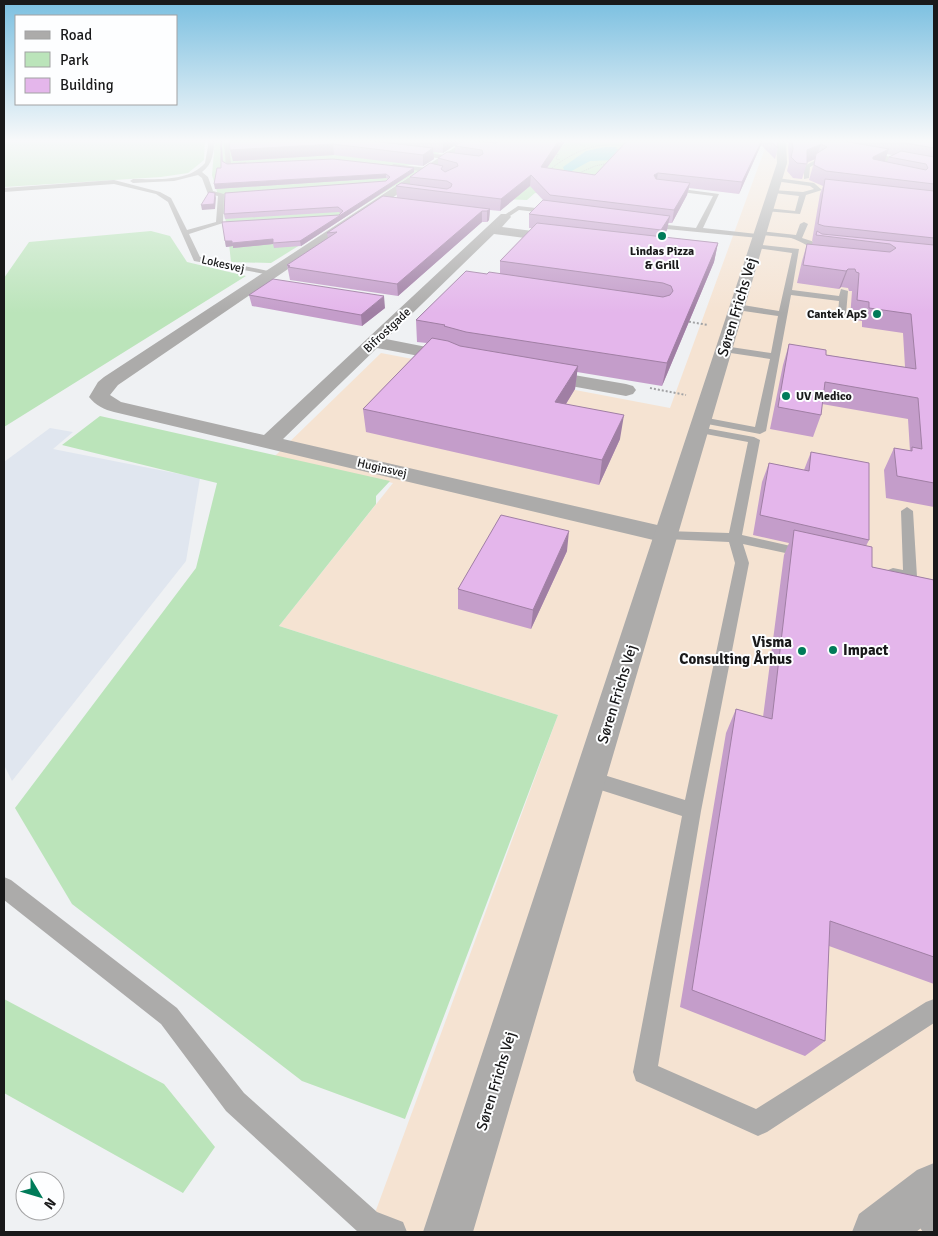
<svg xmlns="http://www.w3.org/2000/svg" width="938" height="1236" font-family="Signika,sans-serif">
<rect width="100%" height="100%" fill="#eff1f3"/>
<path fill="#f5e3d2" d="M768,140l166,30v1062h-566l190,-517 -279,-89 114,-143 -118,-27 106,-103 289,55z"/>
<path fill="#e0e6ef" d="M50,428l23,4 -20,17 147,29 -14,83 -174,220 -8,-16v-303z"/>
<path fill="#bbe4ba" d="M4,140h201l-1,20 -16,13 -27,4 -157,10z
M215,140h173l62,6 -26,17 -21,3 19,3 -151,94 -40,-1 -4,-37 -15,-50z
M564,140h46l33,3 -37,31 4,28 -75,-9 -8,7 -27,-1 57,-47 9,-10z
M151,231l19,5 17,26 59,14 -242,151v-149l25,-36z
M100,416l290,65 -14,15v8l-97,122 279,89 -153,404 -103,-38 -230,-177 -57,-96 181,-240 21,-85 -155,-38z
M4,999l160,85 51,63 -32,46 -179,-100z"/>
<path fill="#75cfd4" d="M605,147h13l-3,1 4,2 -5,10 -24,1 -35,19 3,-9 6,-1 -1,-3 23,-16z"/>
<g fill="none" stroke-linecap="round" stroke-linejoin="round">
<path stroke="#a1a2a4" stroke-width="1" stroke-dasharray="1 1" stroke-linecap="butt" d="M594,140l34,3
M562,141l9,-1
M569,141l16,5
M554,154h4l-2,5 4,1
M549,170c24,-18 46,-29 77,-24
M577,174l18,-8 14,-3"/>
<path stroke="#a1a2a4" stroke-width="2" stroke-dasharray="2 2" stroke-linecap="butt" d="M685,321l23,4
M650,388l36,7"/>
<path fill="#acabaa" fill-rule="evenodd" d="M209,140h6c-2,13 -2,24 -13,32l6,5 5,14 11,3 -1,29 -34,11 11,23 73,15 4,2 -1,2 -82,-15 -26,-59 -12,-8 -42,-10 -110,8v-4l110,-8 46,12 11,6 16,32 29,-8 2,-26 -10,-2 -6,-16 -4,-3 -24,6 -41,2 -3,-2 3,-2c23,0 56,3 72,-16z
M251,141l-2,3 -20,1 2,18 15,-1 2,3 -22,1 -2,-23z
M413,152l33,3 3,2 -3,2 -35,-4z
M816,160l5,1 -11,6 -1,11 -5,1v-13z
M393,164l34,4 3,2 -3,2 -36,-5z
M777,178l37,5 8,7 -16,5 -6,19 -35,-3 -1,-1 3,-2 28,3 4,-15 -25,-3 -2,-1v-2l31,2 11,-3 -4,-3 -35,-5z
M667,187l52,7 -16,34 54,6 3,-3 36,4 4,-11 4,-2 4,2 -6,14 31,10c-13,9 -30,-7 -42,-10 -9,-1 -19,-2 -29,-3l-3,3 -113,-11v-4h3l47,5 17,-32 -48,-6v-2z
M518,206l36,4 3,2 -3,2 -35,-4 -12,8h-4v-2z
M753,244l46,5 -7,41 47,6 2,-7 7,2 -2,23 -4,3 -4,-3 1,-13 -48,-6 -25,136 -6,3 -58,-11 -6,-3 6,-3 53,10 15,-68 -46,-7 -5,-3 5,-3 47,7 7,-37 -41,-6 -4,-3 4,-3 42,7 13,-58 -36,-5h-3z
M699,427l55,10 6,3 -18,95 62,14 5,1 2,3 -2,3 -5,1 -61,-13 6,19 -48,248 -43,255 98,43 170,-107 8,-3v24l-167,109 -9,4 -122,-55 -3,-9 49,-256 -97,-31 -3,-6 3,-6 6,-2 94,29 50,-237 -6,-21 -63,-3 -7,-4 7,-4 63,2 19,-91 -53,-10 -2,-2 2,-2z
M907,507l6,4 4,66 -2,3 -5,2 -22,-6 -2,-3 2,-3 5,-2 10,2 -2,-59z
M4,877l7,3 166,128 67,85 133,119 26,10 4,10h-49l-132,-121 -65,-87 -157,-124z
M919,1192c19,8 15,21 15,40h-11l-13,-18 -4,-9 4,-9z"/>
<path fill="#acabaa" fill-rule="evenodd" d="M466,140h11l-359,245 -8,10 11,7 143,33 237,-221h8l2,3 -9,10 60,8 7,4 -7,4 -68,-9 -108,105 76,15 3,4 -3,4 -6,1 -79,-15 -94,91 383,88 9,2 3,6 -3,6 -9,2 -552,-131c-9,-2 -19,-7 -25,-15l9,-15 6,-5z
M783,140h19l132,25v6l-146,-28z
M539,369l87,15 7,2 3,4 -3,4 -7,2 -94,-17 -2,-4 2,-4z
M934,1163v55l-18,14h-64l7,-18 58,-44z"/>
<path fill="#acabaa" fill-rule="evenodd" d="M776,140h10l1,23 -314,1069h-50l354,-1069z"/>
</g>
<path fill="#c49dca" fill-rule="evenodd" d="M221,140h242l-20,13 -10,-1 1,7 -11,7 -89,-11 -101,6 -4,-20h-5l-2,2z
M474,140h92l-19,28 48,7 31,-34 -16,-1h167l1,8 -3,11 -14,-14 -22,49 -50,-6 -2,7 -15,28h-4l-1,7 -4,7 55,6 -4,19 -52,124 -85,-14 -2,17 -9,15 54,35 -21,46 -233,-53 -3,-23 64,-66 -10,-1 -1,-22 71,-46h13v-13l32,-33h-3v-14l14,-14 -13,-14 -30,25 -10,-1 -1,10 -2,2h-5l-84,74 -108,-16 -3,-15 41,-26 -1,-6 70,-35 -1,-12 14,-2v-7l28,-12v-7l17,-5v-7l19,-5z
M790,140h144v367l-48,-9 -2,-28 10,-22 16,3 -2,-32 -86,-15 -1,11 -8,22 -43,-8 13,-64 6,-21 37,11 79,12 -2,-34 -41,-6v-6l-12,-2 2,-28h-3l-1,-3 -7,-1 -2,2 -42,-6 5,-22 5,-17h5l1,-3h-1l8,-47 3,-8 -14,-6 6,-21 -8,4 -5,16 -9,-1 -6,-7 2,-8 -1,-18zM887,154l5,1 -3,2 -2,5h-3z
M222,144l1,17 4,3 187,4v4l-113,74 -27,2 -1,-4 -40,4v-2l-7,1 -1,-6 114,-26 1,-2 -1,-1 -114,7 -1,-5 162,-33 2,-2 -2,-1 -171,11 6,-21z
M249,295l136,13 -23,18 -110,-20z
M811,452l58,88 -3,6 6,21 62,13v404l-105,-38 -4,95 -20,15 -125,-49 46,-274 10,-24 27,8 21,-162 5,-12 -36,-8 9,-53 7,-19 35,7z
M567,551l-36,78 -73,-20v-20z"/>
<path fill="#a07fa4" d="M221,140h28l-25,1 -2,2z
M447,140h16l-20,13v-11z
M559,140h7l-26,38 1,-11z
M762,140h1l-2,5 -22,49 3,-12z
M333,144l1,11 -101,6 -3,-11z
M821,144l-5,14v-4l-1,5 -12,5 4,-14z
M433,148l1,11 -11,7v-11z
M889,149l-5,14 -16,8 5,-14z
M414,168v4l-113,74 -1,-5z
M658,173l-2,11 -2,-9z
M386,174v4l-171,11 -1,-5z
M531,175l-1,11 -30,25 1,-12z
M690,183l-3,12 -15,28 2,-13z
M215,193l1,5 -1,11 -13,1 -1,-5z
M490,209l-1,11 -2,2v-11z
M482,211v11l-84,74 -1,-12z
M670,216l-3,14 -9,15 3,-15z
M273,239v5l-40,4v-2l-7,1 -1,-6z
M718,243l-4,19 -52,124 5,-23z
M848,269l-7,18 -2,2 7,-18z
M384,296l1,12 -23,18 -1,-11z
M578,366l-3,23 -22,36 2,-23z
M624,415l-4,24 -21,46 3,-25z
M569,531l-2,20 -36,78 2,-19z"/>
<path fill="#e4b6eb" stroke="#a07fa4" d="M221,140l1,21 5,3 106,-5 81,9 -114,73 -27,2v-4l-41,4v-2h-7l-3,-19 117,-7 4,-4 -5,-4 -114,7 1,-21 161,-12 4,-4 -4,-3 -172,10 3,-16h4z
M229,140h142l1,1 61,7 -10,7 -90,-11 -103,6z
M421,140h26l-4,2z
M465,140l31,3 5,-3h58l-18,27 54,8 33,-35h134l-20,42 -84,-9 -4,2 2,4 34,4 -16,27 -124,-15 -19,-20 -30,24 -105,-13 5,-3 46,6 4,-2 1,-3 -5,-3 -37,-4 20,-14 13,3 -2,3 4,3 13,-6 -1,-3 -19,-5 9,-6 32,4 4,-2 -1,-4 -27,-4z
M769,140h8l1,8z
M792,140h45l52,9 -16,8v2l53,11 2,-2 -2,-4 -37,-7 12,-6 33,6v27l-108,-13 -12,-6 2,-11 11,-7 -6,-3 -14,6v14l-10,-1 -6,-6 2,-8z
M889,140h45v8z
M825,179l109,12v47l-110,-12 -6,-2z
M209,192l6,1 -1,11 -13,1z
M383,196l107,13 -3,2h-5l-85,73 -109,-17 2,-1 -3,-1 50,-33 -10,1z
M543,200l127,16 -9,14 -132,-16z
M537,223l181,20 -51,120 -201,-31 -22,-6 1,-1 -29,-5 50,-49 21,3 2,-2 174,25 7,-2 3,-4 -2,-5 -8,-3 -163,-22z
M817,231l5,3 112,11v238l-37,-7 -3,-28 18,3v-4l10,2 -4,-51 -93,-16 -4,33 -43,-8 11,-63 37,6v5l90,14 -5,-55 -42,-6v-6l-12,-2 2,-27 -3,-1 -1,-3h-7l-2,2 -43,-6 4,-21 83,8 6,-4 -6,-4 -74,-9z
M273,279l111,17 -23,19 -112,-20z
M432,338l16,3 12,5 118,20 -23,36 69,13 -22,45 -239,-51z
M811,452l58,11v77l-109,-25 9,-52 40,8z
M501,515l68,16 -36,79 -75,-21z
M794,530l78,17v20l62,13v377l-104,-36 -5,120 -133,-51 44,-281 36,10z"/>
<linearGradient id="sky" x2="0" y2="1"><stop stop-color="#7abfe0"/><stop offset="0.45" stop-color="#f8f9fa"/><stop offset="1" stop-color="#f8f9fa" stop-opacity="0"/></linearGradient>
<rect width="938" height="313" fill="url(#sky)"/>
<g fill="#007b59" stroke="#fdfeff" stroke-width="2">
<circle cx="662" cy="236" r="5"/>
<circle cx="877" cy="314" r="5"/>
<circle cx="786" cy="396" r="5"/>
<circle cx="833" cy="650" r="5"/>
<circle cx="802" cy="651" r="5"/>
</g>
<g text-anchor="middle" stroke-width="4" stroke-linejoin="round" paint-order="stroke">
<g font-size="12" font-weight="bold" fill="#19191a" stroke="#fdfeff">
<text x="662" y="255">Lindas Pizza<tspan x="662" dy="14">&amp; Grill</tspan></text>
<text x="867" y="318" text-anchor="end">Cantek ApS</text>
<text x="796" y="400" text-anchor="start">UV Medico</text>
</g>
<g font-size="12" fill="#19191a" stroke="#fdfeff">
<text transform="translate(223 264) rotate(13)" y="4">Lokesvej</text>
<text transform="translate(387 330) rotate(-43)" y="4">Bifrostgade</text>
<text transform="translate(382 468) rotate(13)" y="4">Huginsvej</text>
</g>
<g font-size="15" fill="#19191a" stroke="#fdfeff">
<text transform="translate(737 307) rotate(-73)" y="5">Søren Frichs Vej</text>
<text transform="translate(617 694) rotate(-73)" y="5">Søren Frichs Vej</text>
<text transform="translate(496 1081) rotate(-73)" y="5">Søren Frichs Vej</text>
</g>
<g font-size="15" font-weight="bold" fill="#19191a" stroke="#fdfeff" text-anchor="end">
<text x="792" y="647">Visma<tspan x="792" dy="17">Consulting Århus</tspan></text>
<text x="843" y="655" text-anchor="start">Impact</text>
</g>
</g>
<rect width="938" height="1236" fill="none" stroke="#19191a" stroke-width="10"/>
<rect x="15" y="15" width="162" height="90" fill="#fdfeff" stroke="#a2a2a3"/>
<rect x="25" y="31" width="25" height="8" fill="#acabaa" stroke="#a2a2a3"/>
<text x="60" y="40" font-size="15" fill="#19191a">Road</text>
<rect x="25" y="52" width="25" height="15" fill="#bbe4ba" stroke="#a2a2a3"/>
<text x="60" y="65" font-size="15" fill="#19191a">Park</text>
<rect x="25" y="78" width="25" height="15" fill="#e4b6eb" stroke="#a2a2a3"/>
<text x="60" y="90" font-size="15" fill="#19191a">Building</text>
<g transform="translate(40 1196) rotate(128)"><circle r="24" fill="#fdfeff" stroke="#a2a2a3"/>
<path d="M0-4L9 19L0 12L-9 19Z" fill="#007b59"/>
<text y="-8" font-size="14" font-weight="bold" text-anchor="middle" fill="#19191a">N</text>
</g>
</svg>
